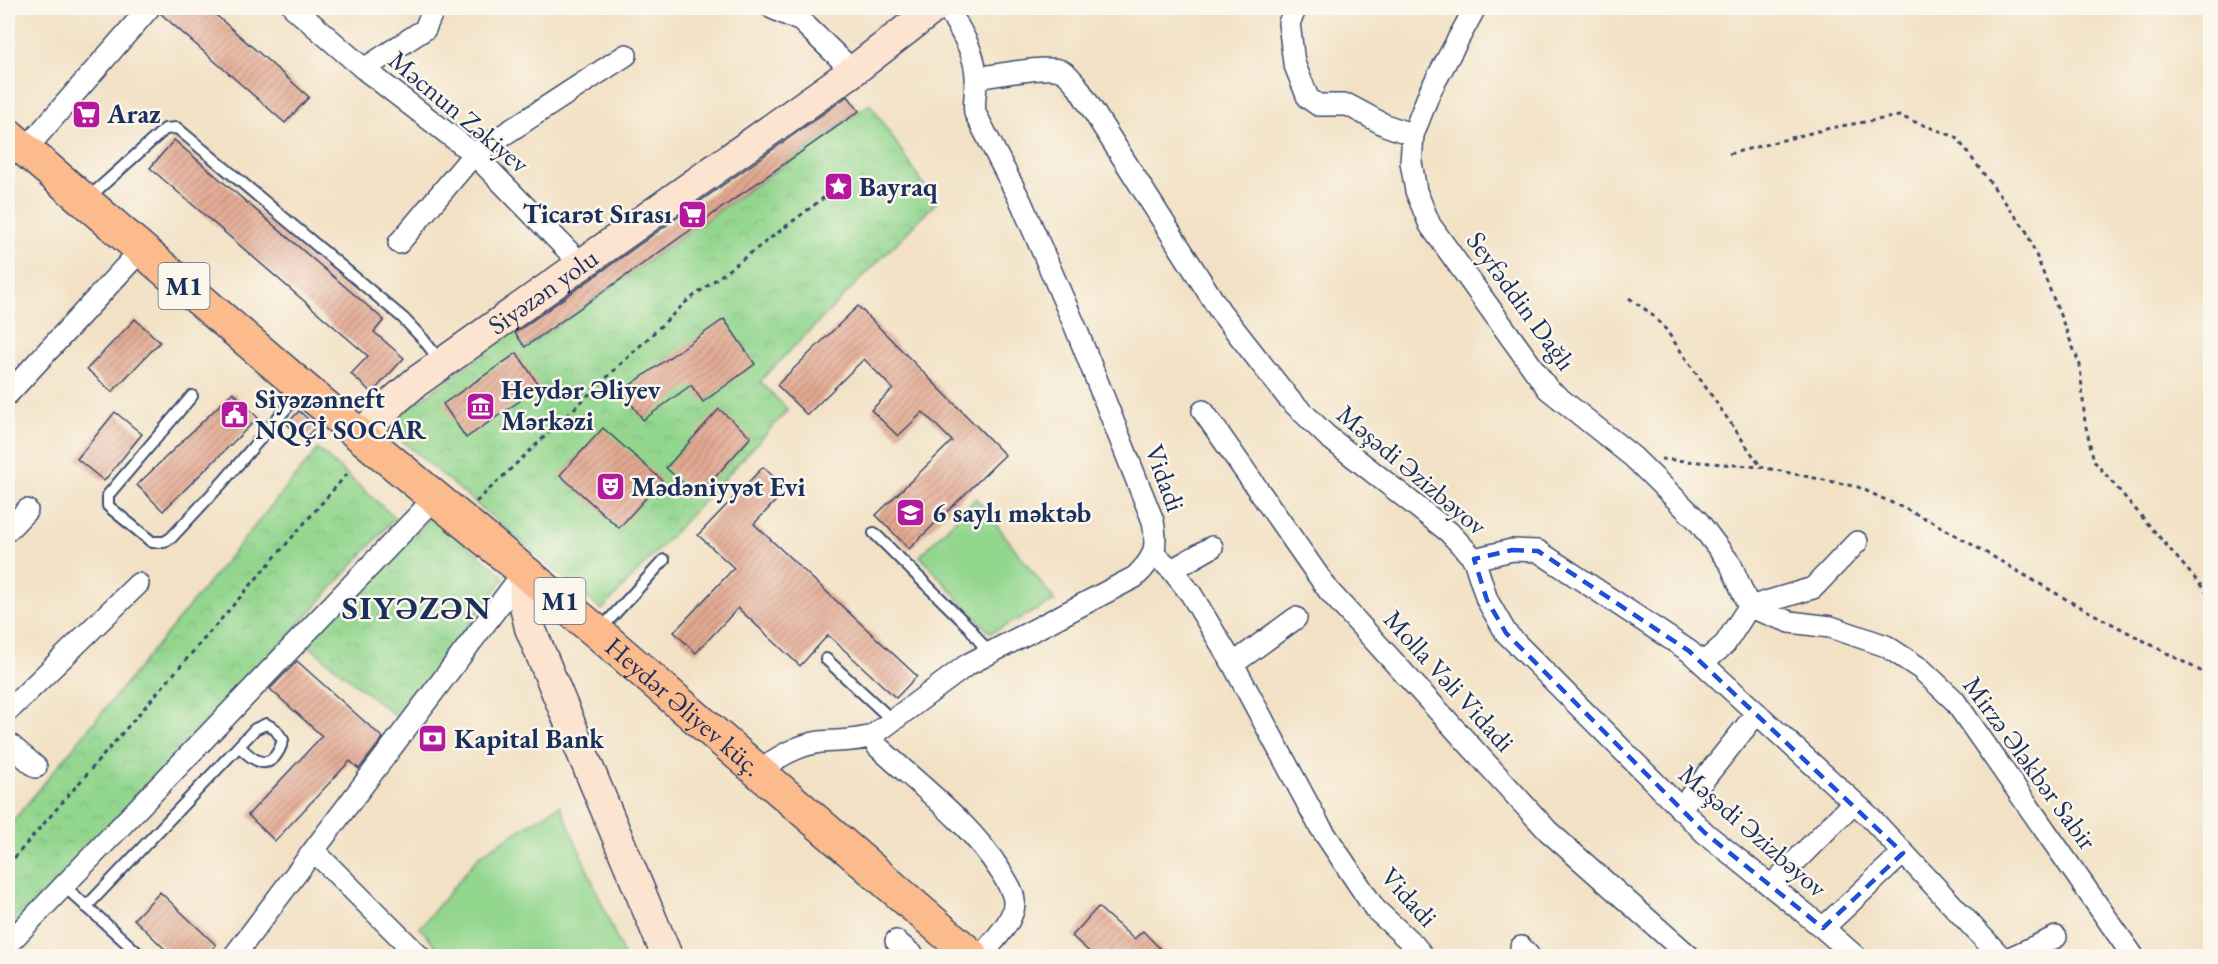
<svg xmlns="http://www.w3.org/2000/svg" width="2218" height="964" font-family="'EB Garamond',serif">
<defs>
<pattern id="park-crowns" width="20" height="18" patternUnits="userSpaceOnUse" patternTransform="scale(1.5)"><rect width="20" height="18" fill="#93d68e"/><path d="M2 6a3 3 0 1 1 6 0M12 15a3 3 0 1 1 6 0" fill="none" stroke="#7eb87d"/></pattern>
<pattern id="building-hatch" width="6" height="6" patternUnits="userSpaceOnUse" patternTransform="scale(1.5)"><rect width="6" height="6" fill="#e3a891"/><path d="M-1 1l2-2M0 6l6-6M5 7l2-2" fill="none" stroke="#b7897a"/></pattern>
</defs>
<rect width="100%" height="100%" fill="#fbf7ec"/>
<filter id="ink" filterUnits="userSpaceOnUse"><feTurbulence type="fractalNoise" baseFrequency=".0167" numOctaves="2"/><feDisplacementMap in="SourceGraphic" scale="12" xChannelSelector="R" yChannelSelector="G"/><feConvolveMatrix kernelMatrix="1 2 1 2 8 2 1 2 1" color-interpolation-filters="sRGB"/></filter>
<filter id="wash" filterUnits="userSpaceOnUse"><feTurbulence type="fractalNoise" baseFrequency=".008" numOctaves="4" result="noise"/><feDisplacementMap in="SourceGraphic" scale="24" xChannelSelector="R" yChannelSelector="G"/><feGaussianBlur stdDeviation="1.35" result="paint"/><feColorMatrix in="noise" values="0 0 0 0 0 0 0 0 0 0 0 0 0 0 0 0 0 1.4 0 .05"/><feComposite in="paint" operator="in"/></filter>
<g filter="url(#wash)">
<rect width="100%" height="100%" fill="#f2e1c4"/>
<path fill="#93d68e" stroke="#578276" stroke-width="1.5" d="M976,498l79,103 -65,32 -70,-77z
M560,805l64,151h-179l-25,-28 60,-73z"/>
<path fill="url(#park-crowns)" stroke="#578276" stroke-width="1.5" d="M870,104l66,99 -176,178 28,29 -186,200 -209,-177 6,-17 115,-85 12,16z
M318,449l77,69 -175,194 -212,222v-107z
M432,516l73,61 -106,142 -94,-76z"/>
<g id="blocks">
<path fill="url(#building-hatch)" d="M161,8h47l101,89 -24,26 -125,-110z
M848,96l11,15 -334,236 -10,-14z
M174,140l210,180 -10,12 30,26 -32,35 -21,-19 17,-18 -218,-188z
M858,306l147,149 -96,94 -33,-34 76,-74 -29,-29 -25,24 -27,-26 22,-21 -29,-30 -57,56 -30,-30z
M135,319l25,23 -48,50 -25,-23z
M724,319l31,45 -52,38 -12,-17 -48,35 -21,-29z
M517,353l23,34 -74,51 -23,-34z
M233,392l25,26 -95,93 -26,-26z
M719,409l32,28 -53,59 -32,-28z
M299,411l17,15 -12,14 -17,-16z
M115,412l27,22 -38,47 -27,-22z
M603,428l59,52 -43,48 -59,-53z
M763,467l24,22 -33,35 163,152 -21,22 -68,-63 -28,31 -62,-58 -42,45 -22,-21 60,-64 -36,-33z
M297,661l86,77 -24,31 -9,-8 -75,80 -27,-26 74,-79 -52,-47z
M160,892l56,53 -11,12h-32l-39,-38z
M1098,907l36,32 9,-8 25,26h-73l-23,-21z"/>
</g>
</g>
<g filter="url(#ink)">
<use href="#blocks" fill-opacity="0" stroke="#3b4a6d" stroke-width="1.5"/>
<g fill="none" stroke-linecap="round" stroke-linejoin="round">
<defs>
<path id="lane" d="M87,199l78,-70 12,-1 226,190 20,21 18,23
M192,396l-84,99v11l44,36h12l7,-4 52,-56 78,-91
M874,533l96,95 18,25
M600,630l64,-70
M826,659l67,62
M63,885l78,71
M86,907l153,-161 16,-17 11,-5 9,5 8,11c-10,31 -25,26 -44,6"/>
<path id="street" d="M294,8l70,61 110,85 107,110
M772,8l29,13 52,50
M1296,8l-7,15 5,40 14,35 10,7h30l37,20 28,10
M1475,8l-45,83 -17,44 -2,27 5,29 14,34 118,164 85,68 65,64 33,44 18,42 41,15 41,5 55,19 35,23 33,31 179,256
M364,69l61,-40 9,-21
M976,78c18,-2 72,-14 86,-7 6,3 10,9 14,13l144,227 69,88 38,37 122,96 25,27 13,41 19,33 199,200 118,95 32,28
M25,150l124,-142
M399,243l75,-89 152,-99
M8,394l133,-144
M1203,411l126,180 219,240 141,125
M8,530l19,-20
M1154,554l18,16 19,24 42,70 86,161 56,84 39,36 9,11
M1474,559l38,-9 26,1 151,100 180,165 131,140
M1172,570l40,-23
M1703,663l22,-19 24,-37 64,-19 44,-46
M1233,664l63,-46
M8,711l130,-127
M872,736l6,11 10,9c40,36 84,70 113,116 5,9 13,19 13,30 1,19 -22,40 -33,54
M8,743l28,24
M756,772c20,-13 40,-27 64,-30 18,-2 34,0 52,-6l95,-71 168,-88c20,-19 23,-29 18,-56l-78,-195 -54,-124 -46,-89c-2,-13 2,-24 1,-37 -1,-25 -17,-47 -28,-68
M1680,809l77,-96
M315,852l104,104
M1771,886l83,-84
M1823,928l80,-75
M896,941l18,15
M8,944l428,-447
M1521,947l8,9
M234,956l290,-384
M2014,956l42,-19"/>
<g id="secondary">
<path id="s1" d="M362,434l32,-33 22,-19 437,-311 81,-63"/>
<path d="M524,572l1,34 5,22 137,328"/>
</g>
<g id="primary">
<path id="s2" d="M8,135l295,253 294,244 375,324"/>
</g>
</defs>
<use href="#lane" stroke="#3b4a6d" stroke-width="14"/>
<use href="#street" stroke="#3b4a6d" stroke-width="24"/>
<use href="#secondary" stroke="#3b4a6d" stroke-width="33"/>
<use href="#primary" stroke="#3b4a6d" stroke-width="36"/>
<path stroke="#3b4a6d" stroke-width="3" stroke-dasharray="4.5 4.5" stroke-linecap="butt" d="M1729,154l101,-26 69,-12 57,21 70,93 54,135 5,58 9,38 116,135
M1629,298l20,14 15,15 97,140
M1661,459l100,8 97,20 75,35 138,80 139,74
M476,502l210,-200 152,-115
M8,865l339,-391"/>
<use href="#lane" stroke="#fff" stroke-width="10"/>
<use href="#street" stroke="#fff" stroke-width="21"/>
<use href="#secondary" stroke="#fde4d1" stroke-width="30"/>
<use href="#primary" stroke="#fbbb8c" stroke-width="33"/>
</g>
</g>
<path fill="none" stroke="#1d4ed8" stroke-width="4.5" stroke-dasharray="12 8" stroke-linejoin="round" d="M1512,550l26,1 151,100 214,202 -80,75 -118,-95 -199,-200 -19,-33 -13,-41z"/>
<defs>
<symbol id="supermarket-square" viewBox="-11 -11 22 22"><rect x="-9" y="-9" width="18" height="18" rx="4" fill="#b5179e" stroke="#fbf7ec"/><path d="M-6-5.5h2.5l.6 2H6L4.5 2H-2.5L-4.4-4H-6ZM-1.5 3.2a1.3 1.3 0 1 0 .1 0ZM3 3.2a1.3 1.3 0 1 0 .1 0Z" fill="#fff"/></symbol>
<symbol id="sight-square" viewBox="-11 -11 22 22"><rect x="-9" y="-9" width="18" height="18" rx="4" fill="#b5179e" stroke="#fbf7ec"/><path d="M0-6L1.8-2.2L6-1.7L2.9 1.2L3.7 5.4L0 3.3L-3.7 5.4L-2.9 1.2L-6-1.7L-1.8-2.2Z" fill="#fff"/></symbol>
<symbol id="museum-square" viewBox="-11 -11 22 22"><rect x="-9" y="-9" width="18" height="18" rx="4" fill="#b5179e" stroke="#fbf7ec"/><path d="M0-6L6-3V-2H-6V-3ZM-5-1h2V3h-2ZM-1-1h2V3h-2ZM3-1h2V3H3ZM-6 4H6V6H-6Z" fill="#fff"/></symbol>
<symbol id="civic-square" viewBox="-11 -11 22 22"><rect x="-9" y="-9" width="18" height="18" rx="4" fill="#b5179e" stroke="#fbf7ec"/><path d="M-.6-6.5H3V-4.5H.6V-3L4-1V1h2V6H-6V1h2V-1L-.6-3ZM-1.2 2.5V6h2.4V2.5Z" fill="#fff"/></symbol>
<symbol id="theatre-square" viewBox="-11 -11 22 22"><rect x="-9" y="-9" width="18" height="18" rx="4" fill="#b5179e" stroke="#fbf7ec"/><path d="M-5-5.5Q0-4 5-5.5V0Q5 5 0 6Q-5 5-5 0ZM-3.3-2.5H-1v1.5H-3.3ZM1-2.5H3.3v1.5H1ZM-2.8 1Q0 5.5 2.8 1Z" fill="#fff"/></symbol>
<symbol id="school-square" viewBox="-11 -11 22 22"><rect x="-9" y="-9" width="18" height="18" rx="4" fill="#b5179e" stroke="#fbf7ec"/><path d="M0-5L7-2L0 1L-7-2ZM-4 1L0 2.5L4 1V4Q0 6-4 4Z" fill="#fff"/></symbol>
<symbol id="bank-square" viewBox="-11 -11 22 22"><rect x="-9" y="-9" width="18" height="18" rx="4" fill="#b5179e" stroke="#fbf7ec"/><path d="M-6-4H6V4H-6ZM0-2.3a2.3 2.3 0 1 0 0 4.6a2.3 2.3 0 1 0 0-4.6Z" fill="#fff"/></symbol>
</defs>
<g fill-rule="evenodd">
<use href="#supermarket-square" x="70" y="98" width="33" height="33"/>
<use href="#sight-square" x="822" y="170" width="33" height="33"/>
<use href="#supermarket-square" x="676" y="198" width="33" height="33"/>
<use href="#museum-square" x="464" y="390" width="33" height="33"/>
<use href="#civic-square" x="218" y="398" width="33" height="33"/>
<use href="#theatre-square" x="594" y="470" width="33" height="33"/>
<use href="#school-square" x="894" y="496" width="33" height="33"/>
<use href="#bank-square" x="416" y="722" width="33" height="33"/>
</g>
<g text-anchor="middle" stroke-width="5" stroke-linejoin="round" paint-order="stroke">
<g fill="#fbf7ec" stroke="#5e6b89" stroke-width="1.5">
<rect x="158.5" y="263" width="51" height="46" rx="4.5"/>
<rect x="534.5" y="578" width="51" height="46" rx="4.5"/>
</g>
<g font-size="26" font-weight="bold" fill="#1b2f5e">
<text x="184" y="295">M1</text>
<text x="560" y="610">M1</text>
</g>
<g font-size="27" fill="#1b2f5e" stroke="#fbf7ec">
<text transform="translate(459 112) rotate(40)" y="9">Məcnun Zəkiyev</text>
<text dy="9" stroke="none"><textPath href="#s1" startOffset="231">Siyəzən yolu</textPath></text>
<text transform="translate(1521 301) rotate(54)" y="9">Seyfəddin Dağlı</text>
<text transform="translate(1412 470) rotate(40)" y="9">Məşədi Əzizbəyov</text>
<text transform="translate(1165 478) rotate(70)" y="9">Vidadi</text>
<text transform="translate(1449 681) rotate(48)" y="9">Molla Vəli Vidadi</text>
<text dy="9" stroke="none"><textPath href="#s2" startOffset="885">Heydər Əliyev küç.</textPath></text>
<text transform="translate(2030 763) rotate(54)" y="9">Mirzə Ələkbər Sabir</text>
<text transform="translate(1753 831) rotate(41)" y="9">Məşədi Əzizbəyov</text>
<text transform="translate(1409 897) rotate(48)" y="9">Vidadi</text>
</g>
<g font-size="27" font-weight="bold" fill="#1b2f5e" stroke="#fbf7ec" text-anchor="start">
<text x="107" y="123">Araz</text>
<text x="859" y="196">Bayraq</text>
<text x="672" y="223" text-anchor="end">Ticarət Sırası</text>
<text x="501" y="399">Heydər Əliyev<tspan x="501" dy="31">Mərkəzi</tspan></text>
<text x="255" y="408">Siyəzənneft<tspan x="255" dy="31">NQÇİ SOCAR</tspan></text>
<text x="631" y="496">Mədəniyyət Evi</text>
<text x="932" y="522">6 saylı məktəb</text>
<text x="454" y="748">Kapital Bank</text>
</g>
<g font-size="33" font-weight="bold" letter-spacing="1.5" fill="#1b2f5e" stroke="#fbf7ec">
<text x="417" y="619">SIYƏZƏN</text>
</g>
</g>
<rect width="2218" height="964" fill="none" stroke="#fbf7ec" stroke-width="30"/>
</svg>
